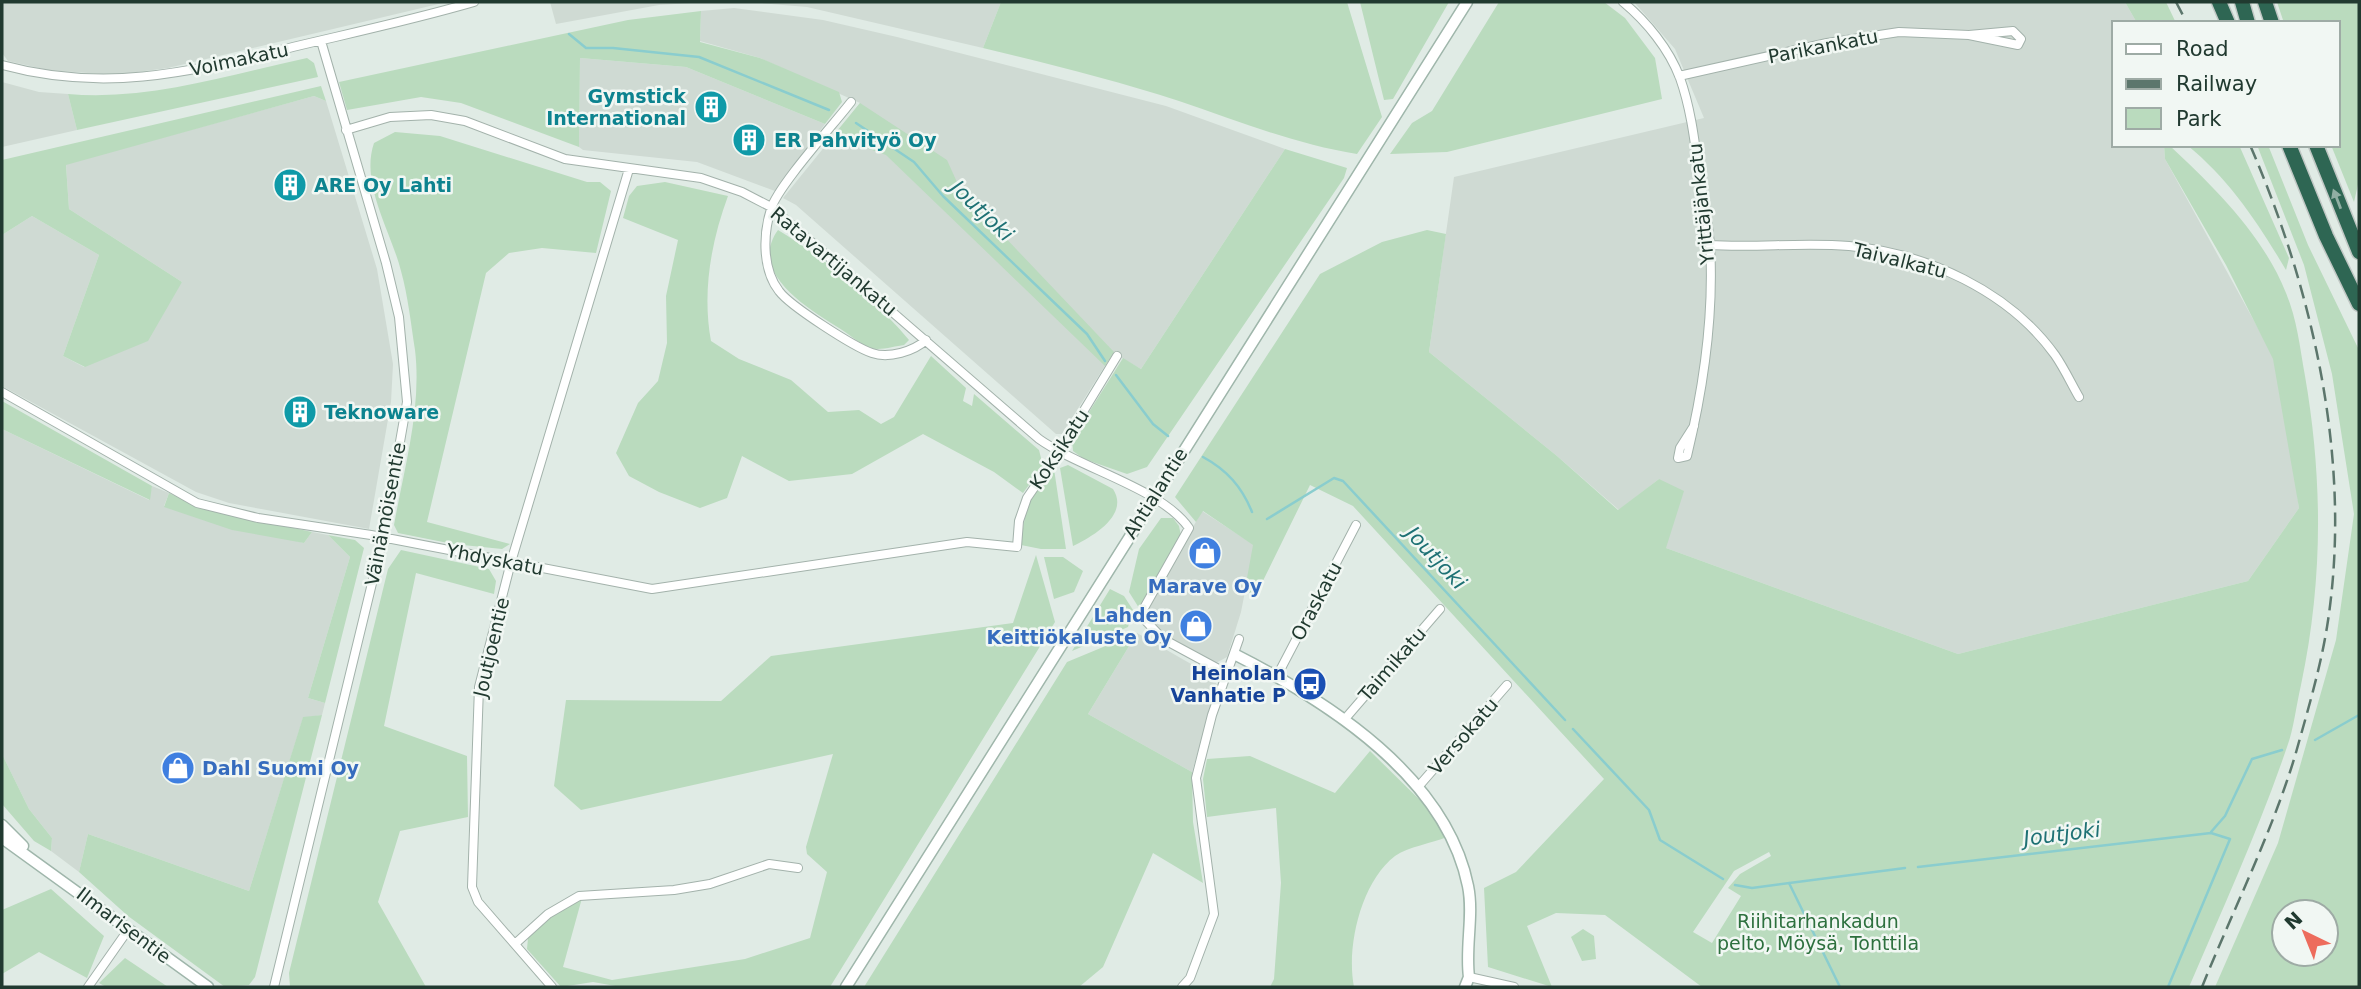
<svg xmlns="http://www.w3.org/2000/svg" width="2361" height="989" font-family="'DejaVu Sans',sans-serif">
<rect width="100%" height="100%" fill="#e0ebe5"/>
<path fill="#cfdad3" d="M2,2h445l-279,66 -54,7 -66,-5 -40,-9 -6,-8z
M550,2h157l-48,3 -103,19z
M748,2h253l-18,46 -176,-41z
M1634,2h491l12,21h-23v122h50l1,14 116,211 18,138 -51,73 -290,73 -292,-106 -7,-69 -40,31 -62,-54 -128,-104 25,-175 250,-59 -29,-69z
M734,8l89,12 74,17 269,69 119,43 -144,220 -28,-16 -51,81h-6l-260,-229 -13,-7 77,-95 -100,-45 -60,-17 1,-30z
M580,58l106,9 139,57 -50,67 -78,-29 -114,-12 -4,-3z
M2,82l37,10 29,2 9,36 -75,17z
M314,96l12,5 51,168 16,95 -2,38 -22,127 -140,-26 -33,-11 -194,-106v-151l30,-19 67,39 -36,101 21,11 98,-85 -113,-73 -3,-45z
M2,429l147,71 3,-14 17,7 -5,13 140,37 8,-11 16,3 22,22 -42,141 17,5 -3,12 -19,3 -54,173 -161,-57 -9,38 -28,-21 1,-13 -23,-29 -27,-55z
M1202,511l52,34 -13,67 -14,45 -11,6 -51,-28 -18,-20v-7z
M1137,633l75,43 5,9 -25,87 -104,-58z"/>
<path fill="#badbbe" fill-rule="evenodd" d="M1001,2h346l35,115 -25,37c-62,-10 -119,-33 -178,-53 -65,-21 -130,-37 -196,-53z
M1360,2h89l-56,97 -9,1z
M1499,2h105l21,16 30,40 7,41 -215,53 -57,2 22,-31 20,-12z
M2125,2h41l10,21h-39z
M2277,2h82v178l-5,22 -23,-57h7v-122h-54z
M701,11l-1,31 60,16 79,34 3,10 -17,22 -139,-57 -106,-9 -1,89 -118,-44 -40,-6 -74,13 -8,-28 289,-62z
M307,58l7,5 4,14 -241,53 -9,-36c81,7 160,-19 239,-36z
M321,86l5,15 -12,-5 -248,69 3,44 113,73 -34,59 -63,26 -22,-11 36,-101 -67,-39 -30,19v-75z
M860,103l87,57 14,31 153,161 -9,14 -219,-211 -53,-19z
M395,132l45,4 147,46h13l11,9 -15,62 -54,-5 -33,5 -23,20 -59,249 83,22 -8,5 -49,-5 -55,-11 -4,-8c10,-56 28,-117 21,-175 -4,-26 -7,-54 -14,-79 -10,-40 -41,-87 -27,-128z
M2164,145h5c45,42 94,90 117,148 11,26 14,55 19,83 18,104 18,205 -4,309 -5,21 -7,43 -14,62 -28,82 -64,161 -98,240h-487l-97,-72 -49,-2 -29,13 25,61 -64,-20 -4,-79 32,-16 88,-93 -251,-273 -43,-21 -55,112 -10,-8 8,-44 -50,-34 -7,11 -21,-25 145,-223 62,-32 45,-12 19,4 -17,118 128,104 61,54 41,-31 25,12 -18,57 292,106 290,-73 51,-73 -26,-149 -47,-94 -61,-106zM1769,852l2,4 -31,18 -12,14 13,8 -29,47 -19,-11 41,-61z
M2187,145h52l50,113 -3,12c-28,-47 -56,-90 -99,-125z
M2257,145h11l40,100 51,105v637h-144l63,-144 58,-203 18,-126 -22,-140 -28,-109zM2284,912h42v42h-42z
M1285,149l62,19 -3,10 -197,289 -20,7 -43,-15 -11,-8 -1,-12 51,-81 18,11z
M665,182l63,14c-17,46 -26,96 -17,145l28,18 52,21 37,32 31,-2 22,14 13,-7 37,-61 35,32 -3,13 9,5 2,-12 65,56 4,16 -20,27 -29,-21 -71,-38 -71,40 -63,7 -47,-25 -15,42 -27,10 -41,-16 -30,-16 -13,-23 22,-50 20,-22 9,-38 -1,-47 12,-56 -55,-22 6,-22 8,-10z
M778,230c47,29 96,68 131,110l-5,5c-9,1 -24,6 -33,3 -10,-3 -22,-14 -32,-20 -30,-19 -92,-55 -61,-98z
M2,401l150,85 -2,14 -148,-71z
M1068,465l45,24c17,26 -21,48 -40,57l-13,-78z
M1054,469l12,80h-25l-20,-4c2,-22 9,-68 33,-76z
M169,493l29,14 114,25 -8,11 -72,-13 -68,-23z
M1161,518h12l6,8 2,10 -42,72 -10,-16 10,-43z
M328,535l27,5 9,8 -39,155 -17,-5 42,-141z
M401,550l88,19 7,12 -2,13 -78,-21 -32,153 83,30 1,61 -68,14 -22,71 48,85h-136l-1,-14 99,-404z
M1036,555l19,67 -225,365h-209l-28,-5 -32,5 -34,-38 1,-11 23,-21 31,-19 -19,69 49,13 133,-21 65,-21 17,-66 -20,-18 -1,-7 27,-93 -252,56 -27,-24 12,-86 155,1 50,-45 242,-33z
M1044,557h19l20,14 -9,21 -20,7z
M1110,589l14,7 9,14 -5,17 -56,24z
M1137,633l-49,81 104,58 1,50 10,61 -50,-30 -50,114 -24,20h-215l203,-325z
M322,715l-67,262 -6,8 -24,2 -97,-71 -49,-44 9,-38 161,57 54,-174z
M1370,751l57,56 20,30c-15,6 -39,10 -52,19 -34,26 -49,91 -41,131h-84l4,-8 7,-96 -5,-75 -69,9 -4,-38 4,-20 43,-3 85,37z
M2,754l27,55 23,29 -1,13 -17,-10 -32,-37z
M51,889l53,47 -17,42 -48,-26 -37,22v-64z
M1583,929l11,7 2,23 -14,2 -11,-24z
M125,958l43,29h-62l-7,-4z"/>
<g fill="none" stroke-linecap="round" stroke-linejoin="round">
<path stroke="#8acdce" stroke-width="2.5" d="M569,34l17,14h27l86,9 130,53
M856,123l58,39 29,34 144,138 18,27
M1116,375l37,49 15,12
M1203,457c24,13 39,30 49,55
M1267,519l67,-41 9,3 222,239
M1573,729l76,81 11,30 63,39
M2315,740l44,-25
M2211,832l14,-16 27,-57 30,-9
M1918,867l293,-34 19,6 -62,148
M1789,883l51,104
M1735,885l17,3 153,-20"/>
<defs>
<path id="street" d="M1623,2c24,20 46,47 57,76 10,28 14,58 18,88 4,26 10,53 12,79 4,68 -7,145 -23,211l-9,2 2,-10 14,-22
M2,65c107,29 190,6 295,-19 59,-14 119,-27 177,-44
M1679,76l148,-33 72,-11 70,3 49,10 3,-6 -8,-8 -44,4
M851,102c-17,22 -74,85 -80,107 -8,25 -9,60 8,82 11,15 75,56 93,62 17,6 42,-2 54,-13
M346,130l44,-13 41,-2 34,6 100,38 136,19 41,14 29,15 268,232c42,30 122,49 150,89l-45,80 -1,10 20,21 63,34
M1710,245c46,3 93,-3 139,1 77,7 160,45 206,109 9,13 16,28 24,42
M2,392l195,111 61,15 113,17 281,54 315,-47 50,5 2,-26 8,-23 31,-45 59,-97
M1277,676l79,-151
M1344,720l96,-111
M1418,787l89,-102
M516,943l32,-29 31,-18 95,-6 36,-6 59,-20 29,4
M1469,977l45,10
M88,987l40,-57
M274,987l109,-449 24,-136 -8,-85 -13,-54 -65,-222
M552,987l-74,-85 -6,-15 7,-200 32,-125 118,-393
M1182,987l8,-9 24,-64 -18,-136 16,-63 27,-76"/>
<path id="secondary" d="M1236,655c93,47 210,122 232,231 6,29 -3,61 1,91l-4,10
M2,825l21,21
M2,838l206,149
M846,987l621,-985"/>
<path id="highway" d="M2219,2l9,21
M2242,2l6,21
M2265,2l7,21
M2289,145l37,91 33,68
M2316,145l43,107"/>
</defs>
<use href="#street" stroke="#a3b2ab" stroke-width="10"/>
<use href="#secondary" stroke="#9fb6ab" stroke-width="13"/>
<use href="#highway" stroke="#c1c8c5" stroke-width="17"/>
<use href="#street" stroke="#fff" stroke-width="8"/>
<use href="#secondary" stroke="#fff" stroke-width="10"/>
<use href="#highway" stroke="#2e6653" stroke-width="14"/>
<path stroke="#5c766c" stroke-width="2.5" stroke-dasharray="14 7" stroke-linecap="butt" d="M2176,2l11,21
M2202,987c31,-77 69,-152 93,-231 12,-43 25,-86 32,-129 26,-162 -13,-334 -77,-482"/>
</g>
<defs><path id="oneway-solid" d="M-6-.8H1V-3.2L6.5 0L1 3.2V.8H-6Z" transform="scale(1.75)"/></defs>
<use fill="#90aea3" href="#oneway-solid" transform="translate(2337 199) rotate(-111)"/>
<defs>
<symbol id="building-disc" viewBox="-11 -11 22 22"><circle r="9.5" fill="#0f9aa8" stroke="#f1f7f3"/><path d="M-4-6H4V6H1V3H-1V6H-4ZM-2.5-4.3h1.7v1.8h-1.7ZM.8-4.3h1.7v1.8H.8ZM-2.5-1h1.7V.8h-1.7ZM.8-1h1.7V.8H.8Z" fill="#fff"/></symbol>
<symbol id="shop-disc" viewBox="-11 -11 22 22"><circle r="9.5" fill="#3f7fe0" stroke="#f1f7f3"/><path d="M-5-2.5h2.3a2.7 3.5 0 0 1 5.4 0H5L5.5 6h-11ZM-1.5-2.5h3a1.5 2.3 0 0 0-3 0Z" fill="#fff"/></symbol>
<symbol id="bus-disc" viewBox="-11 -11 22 22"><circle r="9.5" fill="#1a4fb4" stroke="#f1f7f3"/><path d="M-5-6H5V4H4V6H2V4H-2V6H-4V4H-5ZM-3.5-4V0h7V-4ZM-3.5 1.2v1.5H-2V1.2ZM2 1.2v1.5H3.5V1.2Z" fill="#fff"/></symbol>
</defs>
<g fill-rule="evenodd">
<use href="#building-disc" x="692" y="88" width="38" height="38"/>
<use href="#building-disc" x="730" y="121" width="38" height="38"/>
<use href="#building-disc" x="271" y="166" width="38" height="38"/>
<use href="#building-disc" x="281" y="393" width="38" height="38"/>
<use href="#shop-disc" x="1186" y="534" width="38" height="38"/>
<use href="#shop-disc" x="1177" y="607" width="38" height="38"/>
<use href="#bus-disc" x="1291" y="665" width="38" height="38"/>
<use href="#shop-disc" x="159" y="749" width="38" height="38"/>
</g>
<g text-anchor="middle" stroke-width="5" stroke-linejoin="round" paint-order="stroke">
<g font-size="19" fill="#213a30" stroke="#f1f7f3">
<text transform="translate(1823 46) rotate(-11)" y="7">Parikankatu</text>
<text transform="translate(239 59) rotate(-12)" y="7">Voimakatu</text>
<text transform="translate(1701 204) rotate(-96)" y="7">Yrittäjänkatu</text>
<text transform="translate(1900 260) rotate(14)" y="7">Taivalkatu</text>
<text transform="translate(834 261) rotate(40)" y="7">Ratavartijankatu</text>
<text transform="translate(1059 449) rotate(-57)" y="7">Koksikatu</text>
<text transform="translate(1155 493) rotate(-58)" y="7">Ahtialantie</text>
<text transform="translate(385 514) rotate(-79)" y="7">Väinämöisentie</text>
<text transform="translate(495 559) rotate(11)" y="7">Yhdyskatu</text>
<text transform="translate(1316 601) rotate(-62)" y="7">Oraskatu</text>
<text transform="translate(491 647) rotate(-77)" y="7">Joutjoentie</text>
<text transform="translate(1392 664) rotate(-49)" y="7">Taimikatu</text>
<text transform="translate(1463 736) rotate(-49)" y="7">Versokatu</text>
<text transform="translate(124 925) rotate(37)" y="7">Ilmarisentie</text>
</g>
<g font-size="19" font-weight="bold" fill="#0d838f" stroke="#f1f7f3" text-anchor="start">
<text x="686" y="103" text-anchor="end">Gymstick<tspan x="686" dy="22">International</tspan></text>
<text x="774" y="147">ER Pahvityö Oy</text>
<text x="314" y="192">ARE Oy Lahti</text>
<text x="324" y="419">Teknoware</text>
</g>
<g font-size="19" font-weight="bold" fill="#366cbe" stroke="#f1f7f3">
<text x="1205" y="593">Marave Oy</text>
<text x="1172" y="622" text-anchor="end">Lahden<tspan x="1172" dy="22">Keittiökaluste Oy</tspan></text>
<text x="202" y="775" text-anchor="start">Dahl Suomi Oy</text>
</g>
<g font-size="19" font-weight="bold" fill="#164399" stroke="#f1f7f3" text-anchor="end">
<text x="1286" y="680">Heinolan<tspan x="1286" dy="22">Vanhatie P</tspan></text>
</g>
<g font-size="19" fill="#2d703e" stroke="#f1f7f3">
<text x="1818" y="928">Riihitarhankadun<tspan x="1818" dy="22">pelto, Möysä, Tonttila</tspan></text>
</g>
<g font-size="21" font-style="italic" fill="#1e7174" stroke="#f1f7f3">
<text transform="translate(982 211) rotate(44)" y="7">Joutjoki</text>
<text transform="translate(1436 558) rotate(47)" y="7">Joutjoki</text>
<text transform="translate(2062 834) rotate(-7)" y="7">Joutjoki</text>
</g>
</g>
<rect width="2361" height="989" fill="none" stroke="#213a30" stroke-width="7"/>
<rect x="2112" y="21" width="228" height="126" fill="#f1f7f3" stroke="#9eaba5" stroke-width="2"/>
<rect x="2126" y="44" width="35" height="10" fill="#ffffff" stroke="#9eaba5" stroke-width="2"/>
<text x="2176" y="56" font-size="21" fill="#213a30">Road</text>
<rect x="2126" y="79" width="35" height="10" fill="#5c766c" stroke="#9eaba5" stroke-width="2"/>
<text x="2176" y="91" font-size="21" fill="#213a30">Railway</text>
<rect x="2126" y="108" width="35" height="21" fill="#badbbe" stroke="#9eaba5" stroke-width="2"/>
<text x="2176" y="126" font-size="21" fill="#213a30">Park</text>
<g transform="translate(2305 933) rotate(317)"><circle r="33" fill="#f1f7f3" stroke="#9eaba5" stroke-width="2"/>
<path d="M0-5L12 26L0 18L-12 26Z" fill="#ed6c5c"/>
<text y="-10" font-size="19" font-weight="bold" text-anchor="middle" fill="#213a30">N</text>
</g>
</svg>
